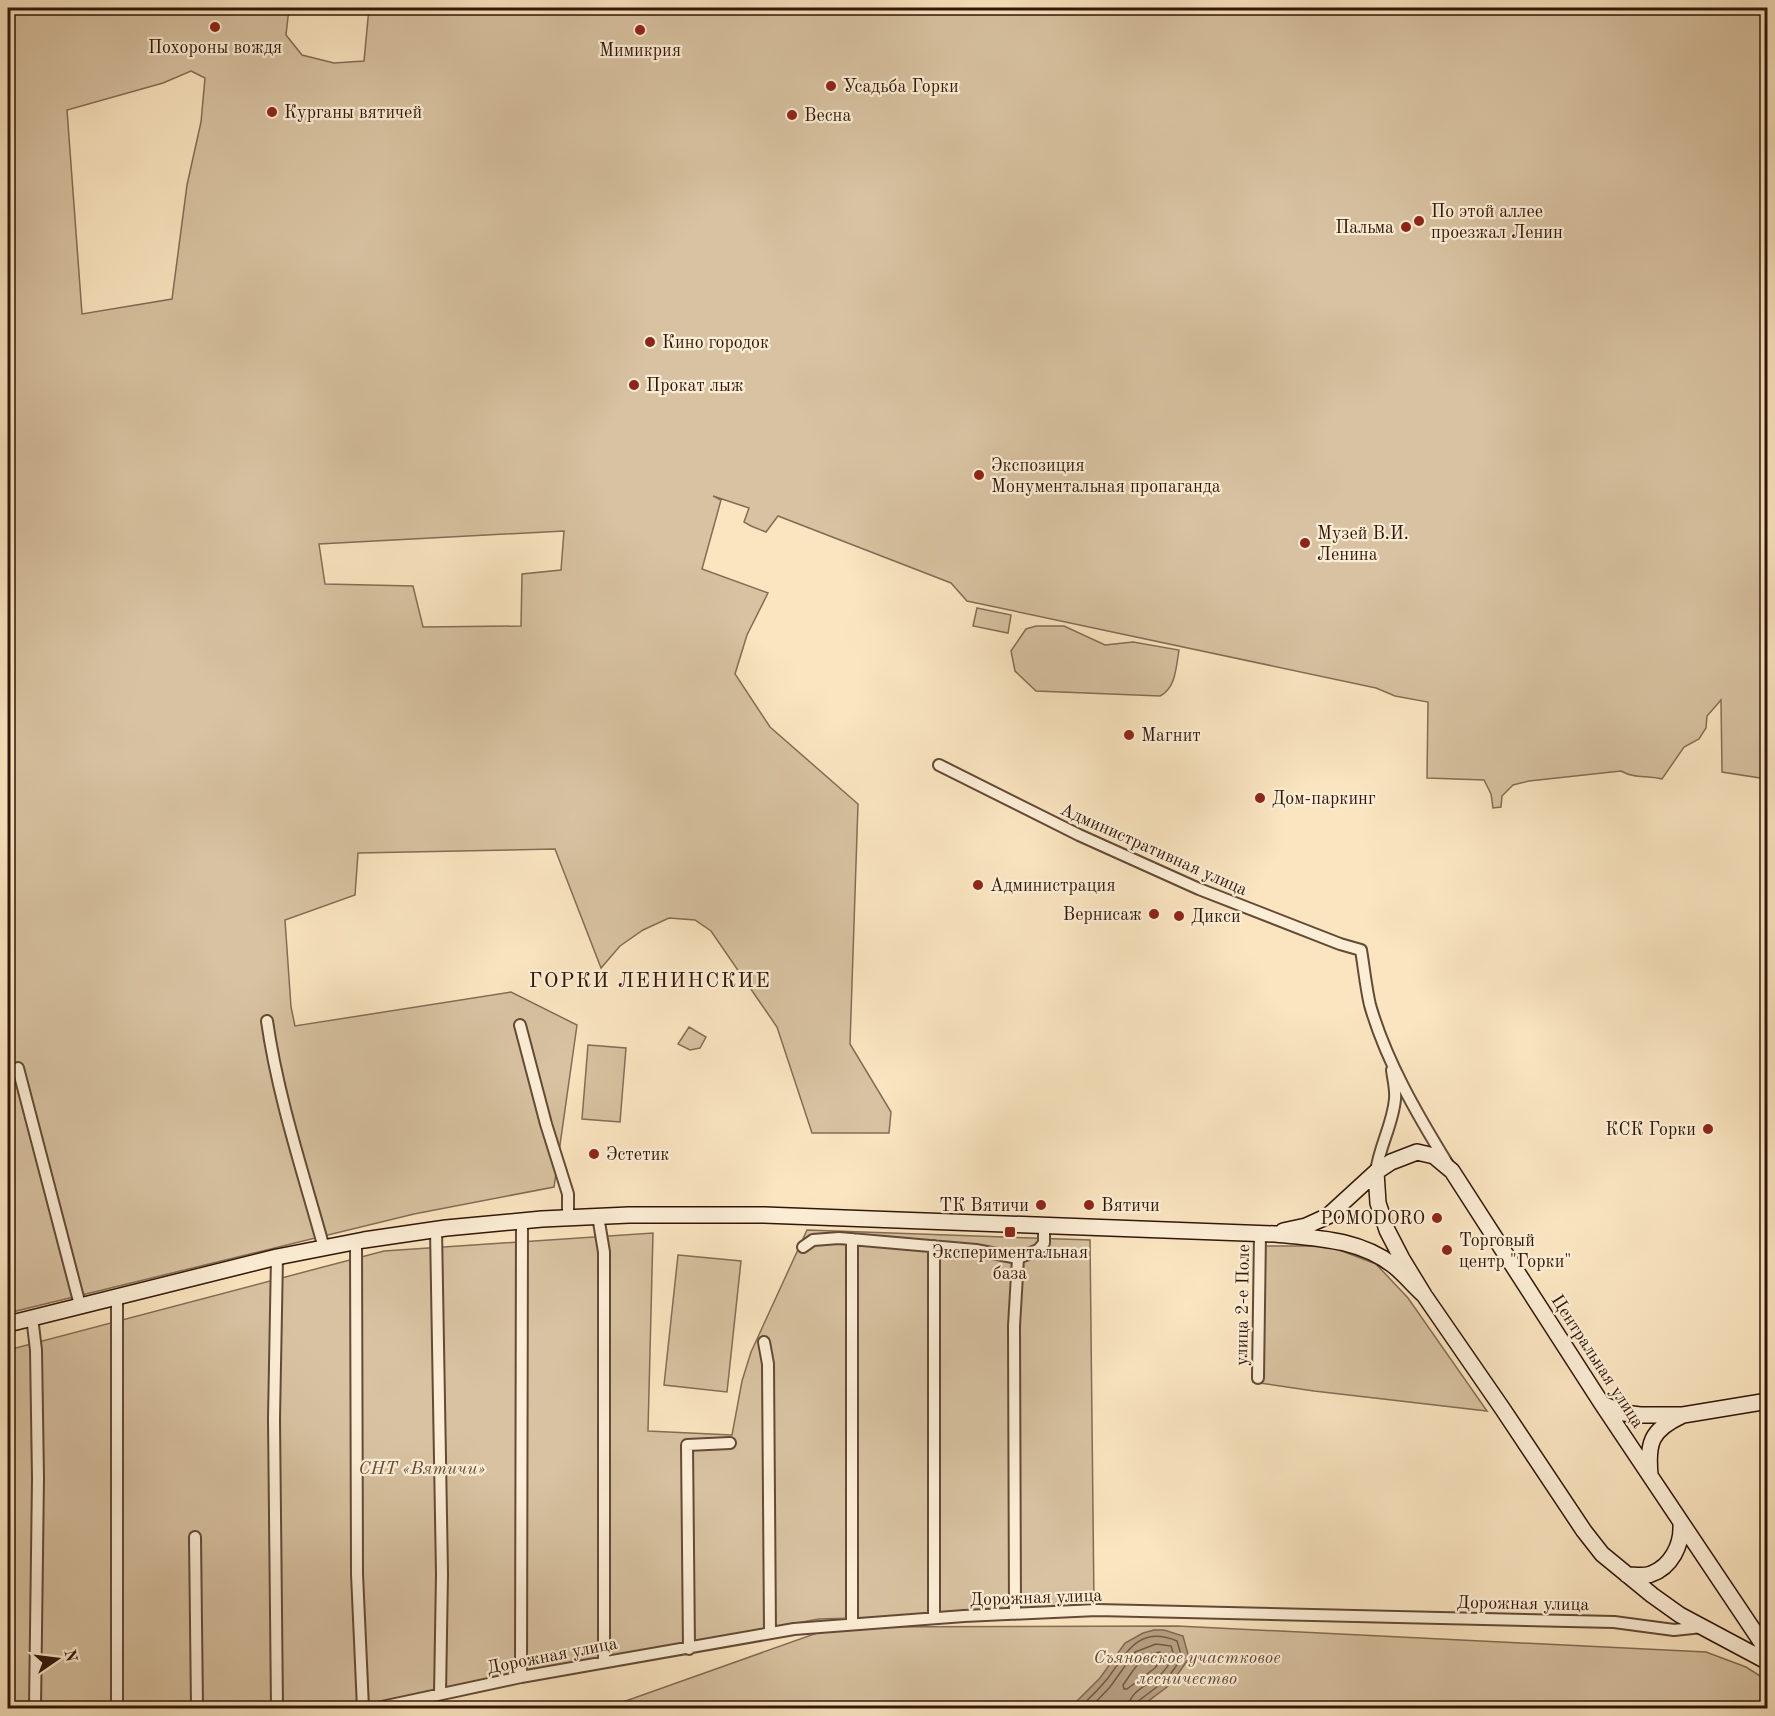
<svg xmlns="http://www.w3.org/2000/svg" width="1775" height="1716" font-family="'Old Standard TT',serif">
<rect width="100%" height="100%" fill="#fae5c0"/>
<filter id="stains"><feTurbulence type="fractalNoise" baseFrequency=".00333" numOctaves="4"/><feColorMatrix values="0 0 0 0 .2 0 0 0 0 .09 0 0 0 0 .02 0 0 0 .5 -.17"/></filter>
<radialGradient id="worn" r=".72"><stop offset=".6" stop-color="#630" stop-opacity="0"/><stop offset="1" stop-color="#630" stop-opacity=".3"/></radialGradient>
<path fill="#d8c2a1" stroke="#846c54" stroke-width="1.5" fill-rule="evenodd" d="M8,8h281l-3,27 16,20 32,8 30,-2 5,-53h1398v771l-45,-7 -1,-72 -14,16 -1,12 -7,11 -15,8 -22,32c-15,-4 -27,0 -41,-8l-92,10 -16,4 -11,11 -1,11 -8,1 -2,-14 -7,-14 -57,-2 1,-76 -33,-6 -19,-8 -409,-87 -16,-18 -173,-67 -12,16 -15,-6 -7,-4 5,-14 -36,-12 8,4 -19,69 66,24 -21,42 -12,39 35,53 88,77 -8,240 41,68 -2,21h-77l-35,-106 -66,-96 -16,-11 -26,-2 -26,12 -23,16 -19,22 -46,-119 -197,4 -3,42 -70,25 6,87 4,19 216,-34 66,33 -23,162 -140,27 -406,99zM191,71l14,7 -4,44 -14,63 -15,114 -90,15 -15,-204 96,-27zM564,531l-3,39 -39,4 -1,52 -98,1 -10,-41 -88,-2 -6,-40z
M977,608l34,7 -3,18 -35,-7z
M1036,626h28l41,19 28,-3 46,8c-3,17 -3,38 -19,46l-124,-5 -21,-20 -4,-20 15,-22z
M689,1027l17,10 -6,11 -10,2 -12,-6z
M588,1045l38,3 -6,74 -38,-3z
M807,1230l283,10 4,364 -167,12 -108,3 -305,55 -164,34h-342v-358l376,-99 269,-18 -5,198 84,4 10,-54 9,-29z
M1258,1246h71l47,18 32,34 79,113 -173,-20 -61,-9z
M678,1255l63,6 -14,131 -63,-7z
M1177,1626l529,26 40,15 22,14 -1,27h-1161l228,-81z"/>
<path fill="#b69f81" stroke="#816850" stroke-width="1.5" d="M1154,1630h10l19,6 6,22 -18,26 -32,24h-69l30,-30 25,-35 18,-10z"/>
<g fill="none" stroke-linecap="round" stroke-linejoin="round">
<path stroke="#745a44" stroke-width="1.5" d="M1160,1652l3,5 -8,11 -28,21h-3l-1,-4c11,-15 17,-30 37,-33z
M1079,1708c10,-9 20,-19 29,-30 19,-26 31,-53 69,-37l5,17 -16,22 -29,22 -1,6
M1090,1708l20,-21 25,-35 21,-8 15,2 3,10c-4,7 -8,14 -14,19 -11,10 -31,16 -32,33"/>
<defs>
<path id="street" d="M939,765l140,70 120,54 141,55 21,6c3,18 5,38 9,55 16,56 47,109 77,158
M267,1021c11,77 36,151 57,227
M520,1025l26,99 22,70v23
M18,1068l62,237
M1376,1172c3,-25 17,-48 19,-73 1,-10 -2,-20 -3,-29
M598,1216l6,36v410
M436,1229l6,345 -2,120
M356,1241l1,333 6,134
M934,1246v372
M803,1247l10,-7 26,-2 137,12 42,8 20,-8 6,-7v-18
M277,1257l-3,162 3,289
M117,1296v412
M32,1317l4,33 2,128 -3,230
M764,1342l4,22 2,269
M1258,1378l2,-145
M195,1537l2,171
M1015,1614l-1,-288 4,-68
M852,1624v-385
M689,1649l-2,-204 43,-2
M521,1677l1,-456
M377,1708l144,-31 273,-48 170,-13 133,-6 517,12 60,8 28,-3"/>
<path id="secondary" d="M1376,1172l2,31 9,27 15,29 22,36 78,113 82,123 18,23 50,41 28,20 88,47
M1283,1231l23,-5 22,-10 48,-44 15,-10 26,-10 17,4 18,15 150,233 166,248
M8,1324l269,-67 87,-17 82,-12 96,-9 87,-4h135l511,19c41,4 85,5 119,32 11,9 20,20 30,29
M1602,1404l22,9 16,2h43l85,-14
M1650,1475c-3,-32 1,-45 31,-59
M1627,1575c8,0 17,2 24,-1 20,-7 31,-29 30,-49"/>
</defs>
<use href="#street" stroke="#634a35" stroke-width="14"/>
<use href="#secondary" stroke="#311607" stroke-width="18"/>
<use href="#street" stroke="#fceed6" stroke-width="10"/>
<use href="#secondary" stroke="#fceed6" stroke-width="15"/>
</g>
<g fill="#8f2418" stroke="#fceed6" stroke-width="2">
<circle cx="215" cy="27" r="6"/>
<circle cx="640" cy="30" r="6"/>
<circle cx="831" cy="86" r="6"/>
<circle cx="272" cy="112" r="6"/>
<circle cx="792" cy="115" r="6"/>
<circle cx="1419" cy="221" r="6"/>
<circle cx="1406" cy="227" r="6"/>
<circle cx="650" cy="342" r="6"/>
<circle cx="634" cy="385" r="6"/>
<circle cx="979" cy="475" r="6"/>
<circle cx="1305" cy="543" r="6"/>
<circle cx="1129" cy="735" r="6"/>
<circle cx="1260" cy="798" r="6"/>
<circle cx="978" cy="885" r="6"/>
<circle cx="1154" cy="914" r="6"/>
<circle cx="1179" cy="916" r="6"/>
<circle cx="1708" cy="1129" r="6"/>
<circle cx="594" cy="1154" r="6"/>
<circle cx="1041" cy="1205" r="6"/>
<circle cx="1089" cy="1205" r="6"/>
<circle cx="1437" cy="1218" r="6"/>
<rect x="1004" y="1226" width="12" height="12" rx="3"/>
<circle cx="1447" cy="1250" r="6"/>
</g>
<g text-anchor="middle" stroke-width="4.5" stroke-linejoin="round" paint-order="stroke">
<g font-size="18" fill="#311607" stroke="#fceed6" text-anchor="start">
<text x="215" y="53" text-anchor="middle">Похороны вождя</text>
<text x="640" y="56" text-anchor="middle">Мимикрия</text>
<text x="843" y="92">Усадьба Горки</text>
<text x="284" y="118">Курганы вятичей</text>
<text x="804" y="121">Весна</text>
<text x="1431" y="217">По этой аллее<tspan x="1431" dy="21">проезжал Ленин</tspan></text>
<text x="1394" y="233" text-anchor="end">Пальма</text>
<text x="662" y="348">Кино городок</text>
<text x="646" y="391">Прокат лыж</text>
<text x="991" y="471">Экспозиция<tspan x="991" dy="21">Монументальная пропаганда</tspan></text>
<text x="1317" y="539">Музей В.И.<tspan x="1317" dy="21">Ленина</tspan></text>
<text x="1141" y="741">Магнит</text>
<text x="1272" y="804">Дом-паркинг</text>
<text x="990" y="891">Администрация</text>
<text x="1142" y="920" text-anchor="end">Вернисаж</text>
<text x="1191" y="922">Дикси</text>
<text x="1696" y="1135" text-anchor="end">КСК Горки</text>
<text x="606" y="1160">Эстетик</text>
<text x="1029" y="1211" text-anchor="end">ТК Вятичи</text>
<text x="1101" y="1211">Вятичи</text>
<text x="1425" y="1224" text-anchor="end">POMODORO</text>
<text x="1459" y="1246">Торговый<tspan x="1459" dy="21">центр "Горки"</tspan></text>
<text x="1010" y="1258" text-anchor="middle">Экспериментальная<tspan x="1010" dy="21">база</tspan></text>
</g>
<g font-size="18" fill="#311607" stroke="#fceed6">
<text transform="translate(1154 849) rotate(24)" y="6">Административная улица</text>
<text transform="translate(1242 1305) rotate(-89)" y="6">улица 2-е Поле</text>
<text transform="translate(1598 1361) rotate(57)" y="6">Центральная улица</text>
<text transform="translate(1036 1597) rotate(-2)" y="6">Дорожная улица</text>
<text transform="translate(1523 1603) rotate(1)" y="6">Дорожная улица</text>
<text transform="translate(552 1655) rotate(-11)" y="6">Дорожная улица</text>
</g>
<g font-size="18" font-style="italic" fill="#634a35" stroke="#fceed6">
<text x="422" y="1474">СНТ «Вятичи»</text>
<text x="1187" y="1663">Съяновское участковое<tspan x="1187" dy="21">лесничество</tspan></text>
</g>
<g font-size="21" letter-spacing="1.5" fill="#311607" stroke="#fceed6">
<text x="650" y="987">ГОРКИ ЛЕНИНСКИЕ</text>
</g>
</g>
<rect width="1775" height="1716" fill="none" stroke="#fae5c0" stroke-width="30"/>
<rect x="9" y="9" width="1757" height="1698" fill="none" stroke="#311607" stroke-width="3"/>
<rect x="15" y="15" width="1745" height="1686" fill="none" stroke="#311607" stroke-width="1.5"/>
<g transform="translate(57 1659) rotate(76)" stroke="#fceed6" stroke-width="4.5" paint-order="stroke">
<path d="M0-4.5L10 22L0 15L-10 22Z" fill="#311607"/>
<text y="-9" font-size="16" font-weight="bold" text-anchor="middle" fill="#311607">N</text>
</g>
<rect width="100%" height="100%" filter="url(#stains)"/>
<rect width="100%" height="100%" fill="url(#worn)"/>
</svg>
